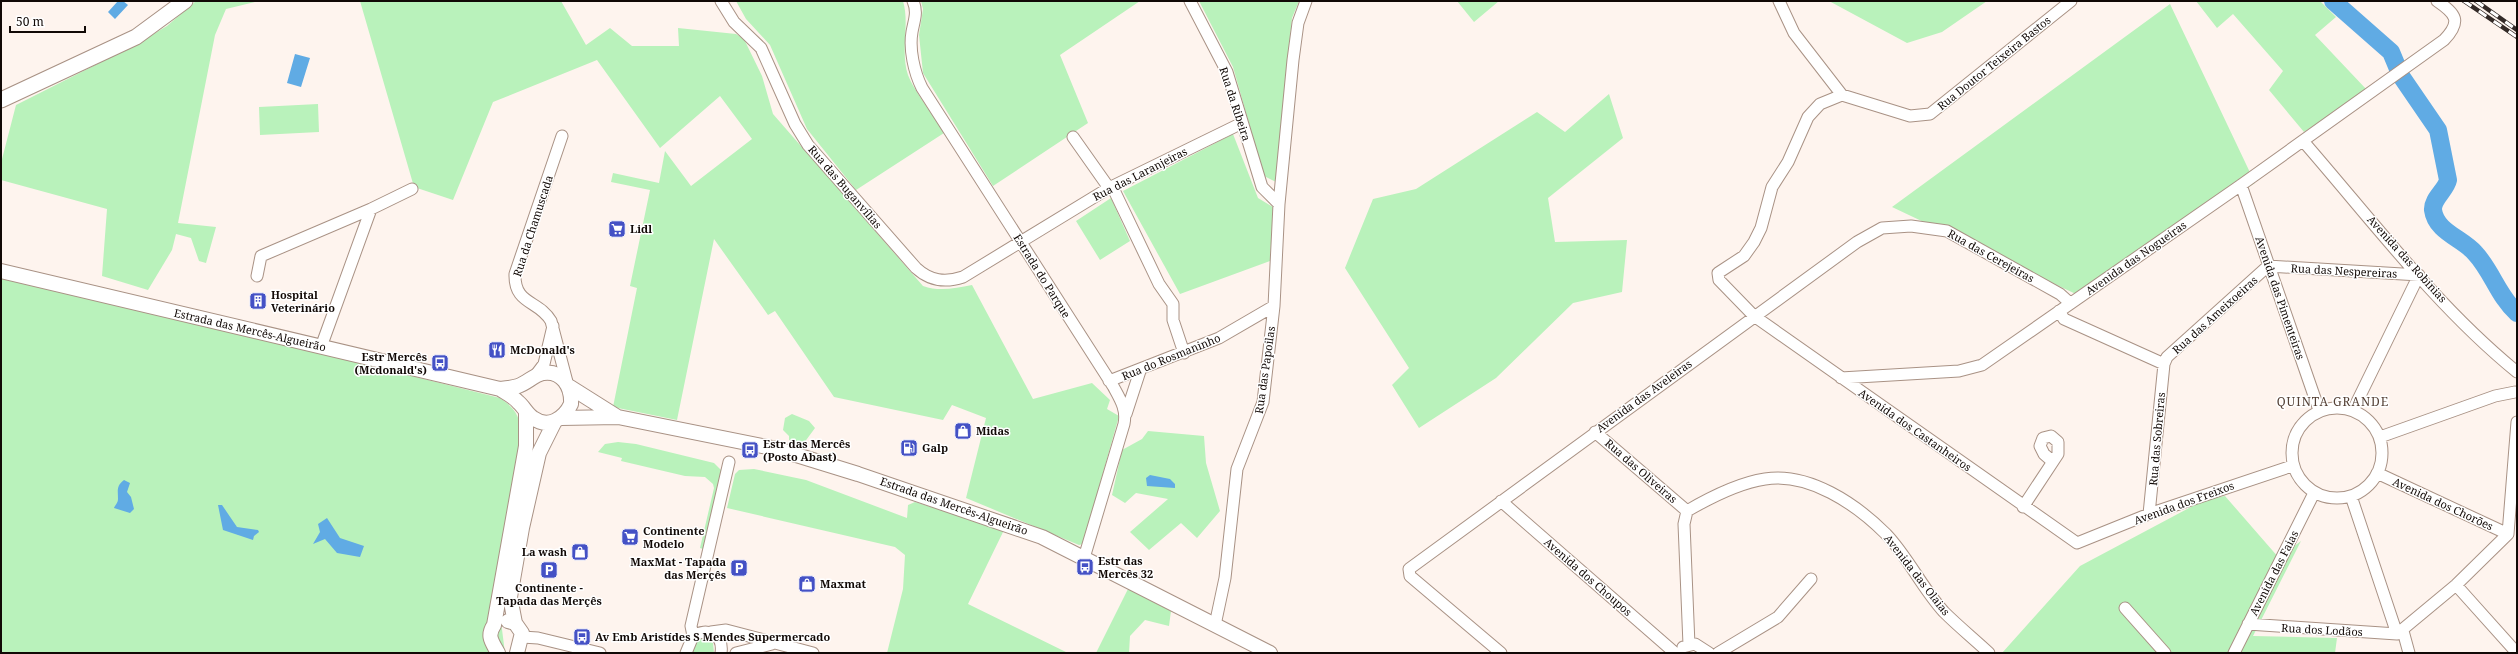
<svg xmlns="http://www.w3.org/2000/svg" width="2518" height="654" font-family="'Noto Serif',serif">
<rect width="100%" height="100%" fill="#fef4ee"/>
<path fill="#b9f2bb" d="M196,1h63l-33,8 -11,26 -37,188 38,4 -10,36 -7,-2 -8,-23 -15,-4 -4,16 -24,40 -46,-14 5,-67 -106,-29v-17l15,-58 119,-60 32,-19z
M360,1h201l25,44 24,-17 22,18h47l-1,-18 58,6 8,5 18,37 11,38 150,172c17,6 32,2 49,-1l61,114 59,-16 18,17 -3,9 12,7 -36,128 -4,1 -113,-47 20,-80 -34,-13 -9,15 -109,-23 -59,-86 -7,4 -54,-76 -37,181 -64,-13 24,-119 -7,-2 20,-96 -39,-8 2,-9 46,10 6,-32 26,35 61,-47 -32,-43 -60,52 -63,-88 -104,42 -40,98 -39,-13z
M736,1h167c7,23 -3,51 5,74 6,16 27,42 36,58l-88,57 -49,-61 -37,-84 -24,-26z
M921,1h219l-80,54 28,68 -95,63 -70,-113 -4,-38 4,-26z
M1199,1h100l-7,17 -16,164 -12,-6 -31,-109z
M1457,1h42l-25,21z
M1829,1h158l-45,31 -35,11z
M2196,1h124l16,16 -21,18 52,55 -63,42 -35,-42 14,-19 -50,-57 -16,14z
M2170,4l85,179 -175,113 -188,-89z
M1609,94l14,44 -75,60 7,44 72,-2 -5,52 -49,11 -77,75 -77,50 -27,-43 17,-17 -64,-100 28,-69 43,-10 121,-77 28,20z
M318,104l1,28 -59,3 -1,-28z
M1233,134l25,64 15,9 -3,54 -90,33 -57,-103z
M1111,198l19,43 -30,19 -24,-39z
M1,273l499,125c15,10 20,18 21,36l-24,156 8,63h-504z
M792,414l17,7 6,7 -11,15 -15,-3v-4l-6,-6 2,-12z
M1148,431l56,5 2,27 14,48 -23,27 -16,-15 -32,27 -19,-18 38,-33 -32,-6 -11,10 -13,-8 10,-45 20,-11z
M618,442l18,2 78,19 8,8 -19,78 -3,-1 14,-60 -1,-4 -8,-7 -20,-1 -64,-15 1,-3 -24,-6 7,-8z
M754,469l52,11 101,38 1,-13 7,-3 89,28 -36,74 100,49h-181l16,-64 2,-34 -10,-8 -168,-39 8,-34 4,-4z
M2225,496l54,62 22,-17 -48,95 84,2 -2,15h-333l78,-87 124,-66z
M1128,589l43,22 -2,15 -24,-6 -15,16 -1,17h-33z
M701,638l12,5 1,10h-23l5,-11z"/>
<path fill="#60abe4" d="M118,1h5l5,4 -13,14 -7,-7z
M295,54l15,4 -9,29 -14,-4z
M1150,475l20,4 5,5v4l-28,-2 -1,-8z
M124,480l6,3 -3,9 4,5 3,12 -4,4 -16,-5c1,-3 4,-5 4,-9 0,-8 -2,-13 6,-19z
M218,505h4l15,22 21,3 1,2 -5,4 -1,4 -30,-10z
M327,518l13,20 24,8 -4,11 -23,-4 -12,-14 -12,5 7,-12 -2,-8z"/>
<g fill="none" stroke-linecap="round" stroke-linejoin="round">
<path stroke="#60abe4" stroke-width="18" d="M2333,1l58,51 10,24 37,54 10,50c-2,10 -16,19 -15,30 3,22 29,28 42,43 17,18 23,43 42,60"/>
<defs>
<path id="minor" d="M721,1l13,21 27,26 34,76 13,21 108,123c14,13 29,15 47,9l146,-89 133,-65
M913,1c5,12 1,19 -1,31 -3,17 2,40 10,56l191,298c7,13 14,23 11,38l-40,134
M1190,1l37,71 35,115 17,17
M1779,1l15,32 48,62
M2071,1l-141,113 -20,2 -68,-21 -22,9 -12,13 -20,45 -16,25 -11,41 -7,14 -10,14 -26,17 1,7 35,36 323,227 72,-29 143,-48
M562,136l-47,138c-1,31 24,26 36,47l16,61
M1073,137l36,51
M2303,141c68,78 133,165 214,231
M2241,185l78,225
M1112,186l47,98 14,20v16l11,33
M257,276l4,-20 110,-47
M2059,311l5,8 100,45
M321,347l50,-138 41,-20
M535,376l9,-12 9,-38
M1841,378l118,-7 23,-6 259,-180 203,-145c18,-19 12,-26 -7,-39
M1109,381l110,-43 55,-32
M2292 453a45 45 0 1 1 90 0a45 45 0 1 1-90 0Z
M1126,414l14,-43
M1595,432l92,79
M2380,437l115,-41 20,-4
M2377,473l131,61
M2351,496l46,138
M1501,501l174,152
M2023,507l35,-53v-12l-7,-6 -8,2 -3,8 4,8 8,7
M1687,511c24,-14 51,-28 78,-32 44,-7 91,25 121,55 22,23 36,54 58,78 14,14 30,27 45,41
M1687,511l-3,13 5,121
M2149,514l15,-150 3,-7 101,-91 151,9 -66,135
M2508,534l9,-112
M2456,585l61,68
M2125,608l40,45
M2248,624l149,10
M1215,625l10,-47 12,-109 26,-67 11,-96 5,-102 14,-144 5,-37 8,-22
M2403,631l6,22
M711,632l15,-2 87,23
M2397,634l59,-49 52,-51
M693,636l-2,-10 38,-164
M522,637l16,1 62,15
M1683,647l12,-3 14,9
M686,653l7,-17c14,-9 31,-2 28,17
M736,653l36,-9
M1501,653l-91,-77 -1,-7 448,-327 25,-14 29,-2 36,5 113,63 10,9
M1718,653l60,-36 33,-38
M2234,653l80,-160"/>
<path id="tertiary" d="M1,271l499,118c6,4 13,7 18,13 6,5 9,12 15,16 15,11 31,1 38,-14 1,-17 -9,-34 -28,-31 -9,2 -16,10 -25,13 -6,2 -12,2 -18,3
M570,387l46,29
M561,418l57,-1 159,32 81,25 184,63 228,116
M508,621l7,2 7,10 -5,20
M515,623l-5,-26 12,-69 17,-75 16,-32
M498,653c-5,-10 -12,-16 -4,-28l32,-179v-34"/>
<path id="secondary" d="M1,100l135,-63 49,-36"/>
</defs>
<use href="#minor" stroke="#a99285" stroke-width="13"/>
<use href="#tertiary" stroke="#a99285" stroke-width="16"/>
<use href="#secondary" stroke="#a99285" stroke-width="17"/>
<use href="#minor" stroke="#fff" stroke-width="11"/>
<use href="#tertiary" stroke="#fff" stroke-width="14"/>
<use href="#secondary" stroke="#fff" stroke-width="15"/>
<defs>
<path id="rail" d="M2464,1l53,36
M2476,1l41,29"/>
</defs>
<use href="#rail" stroke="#332a27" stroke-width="4.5"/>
<use href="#rail" stroke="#fff" stroke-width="3" stroke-dasharray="9" stroke-linecap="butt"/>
</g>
<defs>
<symbol id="supermarket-square" viewBox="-11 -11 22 22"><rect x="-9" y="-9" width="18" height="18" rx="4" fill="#4451c5" stroke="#fff"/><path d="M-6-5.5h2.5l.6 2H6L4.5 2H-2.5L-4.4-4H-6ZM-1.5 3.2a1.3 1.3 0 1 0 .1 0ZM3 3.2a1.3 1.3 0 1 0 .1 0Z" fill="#fff"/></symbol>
<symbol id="building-square" viewBox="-11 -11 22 22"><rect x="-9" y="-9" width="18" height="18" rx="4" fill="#4451c5" stroke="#fff"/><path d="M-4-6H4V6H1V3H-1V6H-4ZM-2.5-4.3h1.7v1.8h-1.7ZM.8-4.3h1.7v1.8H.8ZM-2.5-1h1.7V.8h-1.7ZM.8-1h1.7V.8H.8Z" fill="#fff"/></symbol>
<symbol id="restaurant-square" viewBox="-11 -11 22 22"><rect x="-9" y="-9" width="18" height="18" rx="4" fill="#4451c5" stroke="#fff"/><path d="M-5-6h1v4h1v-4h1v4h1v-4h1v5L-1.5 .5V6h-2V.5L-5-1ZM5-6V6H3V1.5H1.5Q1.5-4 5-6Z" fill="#fff"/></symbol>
<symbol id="bus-square" viewBox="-11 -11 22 22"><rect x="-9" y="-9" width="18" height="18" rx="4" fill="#4451c5" stroke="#fff"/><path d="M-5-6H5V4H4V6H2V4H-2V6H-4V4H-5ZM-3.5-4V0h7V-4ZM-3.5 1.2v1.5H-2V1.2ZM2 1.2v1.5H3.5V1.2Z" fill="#fff"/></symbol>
<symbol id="shop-square" viewBox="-11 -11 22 22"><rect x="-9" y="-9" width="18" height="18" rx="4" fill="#4451c5" stroke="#fff"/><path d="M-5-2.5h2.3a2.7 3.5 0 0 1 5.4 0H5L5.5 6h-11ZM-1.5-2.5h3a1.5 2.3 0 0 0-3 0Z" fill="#fff"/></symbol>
<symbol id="fuel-square" viewBox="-11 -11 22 22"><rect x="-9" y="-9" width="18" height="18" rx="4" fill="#4451c5" stroke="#fff"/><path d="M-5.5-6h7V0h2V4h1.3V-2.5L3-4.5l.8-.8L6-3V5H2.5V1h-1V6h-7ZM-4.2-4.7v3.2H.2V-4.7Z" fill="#fff"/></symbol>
<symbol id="parking-square" viewBox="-11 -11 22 22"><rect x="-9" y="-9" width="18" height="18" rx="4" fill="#4451c5" stroke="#fff"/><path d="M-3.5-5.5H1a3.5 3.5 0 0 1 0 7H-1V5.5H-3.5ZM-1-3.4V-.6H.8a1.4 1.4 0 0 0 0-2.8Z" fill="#fff"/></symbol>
</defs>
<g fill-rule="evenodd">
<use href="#supermarket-square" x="607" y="219" width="20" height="20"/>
<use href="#building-square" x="248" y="291" width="20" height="20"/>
<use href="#restaurant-square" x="487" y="340" width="20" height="20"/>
<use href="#bus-square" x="430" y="353" width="20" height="20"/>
<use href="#shop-square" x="953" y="421" width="20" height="20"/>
<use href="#fuel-square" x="899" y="438" width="20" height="20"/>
<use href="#bus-square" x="740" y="440" width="20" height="20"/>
<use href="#supermarket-square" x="620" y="527" width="20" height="20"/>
<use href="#shop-square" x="570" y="542" width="20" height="20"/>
<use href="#bus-square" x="1075" y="557" width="20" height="20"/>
<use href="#parking-square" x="729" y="558" width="20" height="20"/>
<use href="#parking-square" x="539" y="560" width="20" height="20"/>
<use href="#shop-square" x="797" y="574" width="20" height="20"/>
<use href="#bus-square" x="572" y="627" width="20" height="20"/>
</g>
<g text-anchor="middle" stroke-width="3" stroke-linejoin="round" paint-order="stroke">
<g font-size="11" fill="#110906" stroke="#fff">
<text transform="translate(1994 63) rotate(-39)" y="4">Rua Doutor Teixeira Bastos</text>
<text transform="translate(1235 104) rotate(72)" y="4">Rua da Ribeira</text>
<text transform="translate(1140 174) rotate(-27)" y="4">Rua das Laranjeiras</text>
<text transform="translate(845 187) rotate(49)" y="4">Rua das Buganvílias</text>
<text transform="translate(533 226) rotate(-72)" y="4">Rua da Chamuscada</text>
<text transform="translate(1991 256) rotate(29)" y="4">Rua das Cerejeiras</text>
<text transform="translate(2136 258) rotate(-35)" y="4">Avenida das Nogueiras</text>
<text transform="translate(2407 259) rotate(48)" y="4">Avenida das Robínias</text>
<text transform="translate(2344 271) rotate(3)" y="4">Rua das Nespereiras</text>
<text transform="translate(1042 276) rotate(58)" y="4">Estrada do Parque</text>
<text transform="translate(2280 298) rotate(71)" y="4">Avenida das Pimenteiras</text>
<text transform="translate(2215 315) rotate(-42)" y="4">Rua das Ameixoeiras</text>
<text transform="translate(250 330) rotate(13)" y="4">Estrada das Mercês-Algueirão</text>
<text transform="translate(1171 357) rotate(-22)" y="4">Rua do Rosmaninho</text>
<text transform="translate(1265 370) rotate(-82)" y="4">Rua das Papoilas</text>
<text transform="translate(1644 396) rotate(-36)" y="4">Avenida das Aveleiras</text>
<text transform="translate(1915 430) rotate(35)" y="4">Avenida dos Castanheiros</text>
<text transform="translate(2157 439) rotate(-85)" y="4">Rua das Sobreiras</text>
<text transform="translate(1641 471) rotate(41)" y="4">Rua das Oliveiras</text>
<text transform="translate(2184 503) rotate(-20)" y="4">Avenida dos Freixos</text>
<text transform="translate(2443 504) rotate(25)" y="4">Avenida dos Chorões</text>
<text transform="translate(954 506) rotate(19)" y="4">Estrada das Mercês-Algueirão</text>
<text transform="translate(2274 573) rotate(-63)" y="4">Avenida das Faias</text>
<text transform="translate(1917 575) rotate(52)" y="4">Avenida das Olaias</text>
<text transform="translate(1588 577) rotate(41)" y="4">Avenida dos Choupos</text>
<text transform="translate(2322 630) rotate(3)" y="4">Rua dos Lodãos</text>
</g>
<g font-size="11" font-weight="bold" fill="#110906" stroke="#fff" text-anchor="start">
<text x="630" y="233">Lidl</text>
<text x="271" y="299">Hospital<tspan x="271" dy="13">Veterinário</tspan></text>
<text x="510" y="354">McDonald's</text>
<text x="427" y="361" text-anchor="end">Estr Mercês<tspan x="427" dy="13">(Mcdonald's)</tspan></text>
<text x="976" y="435">Midas</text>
<text x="763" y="448">Estr das Mercês<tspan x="763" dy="13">(Posto Abast)</tspan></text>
<text x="922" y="452">Galp</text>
<text x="643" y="535">Continente<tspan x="643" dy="13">Modelo</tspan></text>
<text x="567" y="556" text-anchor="end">La wash</text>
<text x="1098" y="565">Estr das<tspan x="1098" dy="13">Mercês 32</tspan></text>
<text x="726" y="566" text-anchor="end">MaxMat - Tapada<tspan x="726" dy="13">das Merçês</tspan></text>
<text x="820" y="588">Maxmat</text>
<text x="549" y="592" text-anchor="middle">Continente -<tspan x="549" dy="13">Tapada das Merçês</tspan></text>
<text x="595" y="641">Av Emb Aristídes S Mendes Supermercado</text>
</g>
<g font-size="12" letter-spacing="1" fill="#544035" stroke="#fff">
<text x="2333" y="406">QUINTA GRANDE</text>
</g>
</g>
<rect width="2518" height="654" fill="none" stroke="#110906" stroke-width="4"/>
<path d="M10 26v6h75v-6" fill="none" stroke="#110906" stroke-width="2"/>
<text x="16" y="26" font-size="12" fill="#110906" stroke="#ffffff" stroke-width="3" paint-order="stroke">50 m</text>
</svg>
